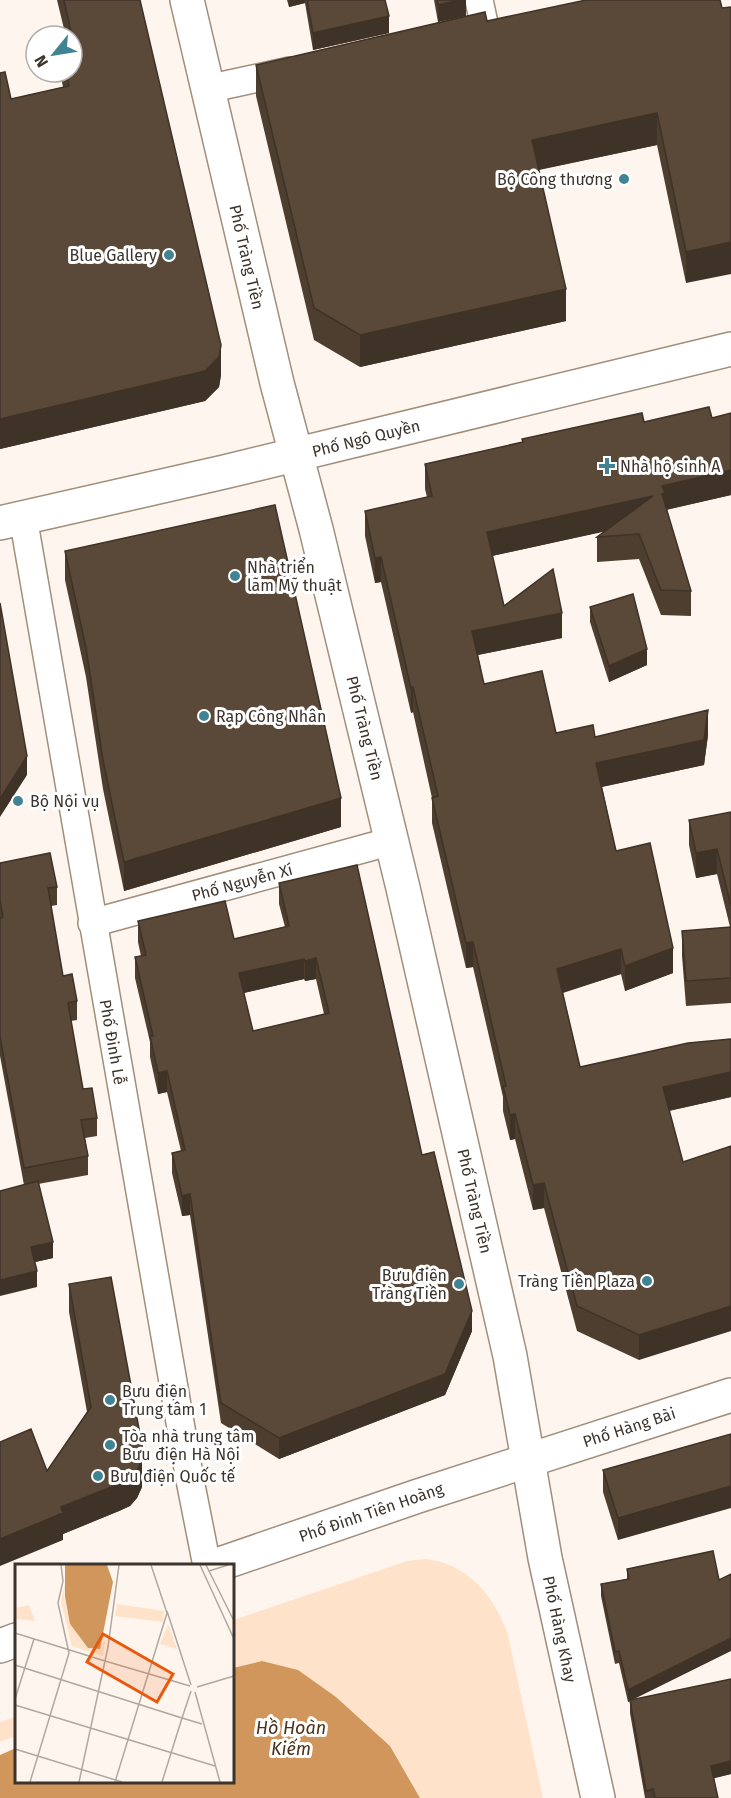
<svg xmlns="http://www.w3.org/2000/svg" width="731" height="1798" font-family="'Fira Sans',sans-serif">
<rect width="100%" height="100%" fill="#fef6ee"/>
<path fill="#fee3ca" d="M425,1559c43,4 70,38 83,76l35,163h-123l-30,-52 -54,-49 -38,-26 -36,-10 -29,7v-48l174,-59z
M16,1716v20l-16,6v-20z"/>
<path fill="#d1965b" d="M262,1661l36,9 38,27 54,49 30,52h-420v-43l16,-7v34h216l1,-114z"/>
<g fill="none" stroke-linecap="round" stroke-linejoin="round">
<defs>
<path id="street" d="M479,0l6,28
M207,89l83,-18
M23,517l167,963 17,86
M92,923l300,-82"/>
<path id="secondary" d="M187,0l90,383 39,146 87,359 107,468 35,202 53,240
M0,523l224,-51 507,-123
M214,1566l204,-70 313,-101
M0,1646l16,-6"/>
</defs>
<use href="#street" stroke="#a18e7c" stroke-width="30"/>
<use href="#secondary" stroke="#a18e7c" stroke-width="36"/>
<use href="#street" stroke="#fff" stroke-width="27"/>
<use href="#secondary" stroke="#fff" stroke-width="33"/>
</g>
<path fill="#4d3e30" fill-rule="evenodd" d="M57,0h83l81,375 -2,12 -14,14 -205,48v-376l11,26 52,-12 -3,-15h12l-7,-39z
M287,0h98l4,33 -76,17 -8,-47 -16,4z
M434,0h32v16l-28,6z
M720,0l-34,283 -29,-138 -118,25 27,151 -206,46 -46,-27 -58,-244v-31l231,-44z
M731,413v83v-1l-65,15 25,81v25l-30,-1 -22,-56 -42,3v-25l8,-6 -113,25 12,50 58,32 -84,17 6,29 72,49 39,4 113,-2 -4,30 -102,22 14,64 57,122 -48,18 -4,-17 -58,19 17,74 151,30 -62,14 -30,249 -62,-29 -33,-123 -11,2 -18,-71 -5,1 -7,-29v-14l-30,-130 -7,1 -34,-145v-25l-19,-86 -2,1 -30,-131 -6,1 -10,-47v-25l62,-14 -2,-8v-25l97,-22v-3l122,-17 68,-4z
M65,551l276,276 -217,64 -21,-102 -17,-112 -21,-97z
M590,607l57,58 -38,17 -19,-60z
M731,812v191l-45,3 -4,-50v-25l48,-4 -13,-53 -21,4 -7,-33v-25z
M0,863l57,24v18l-6,1 12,70 14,25v19l-6,1 12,68 14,29v18l-12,2 3,18v19l-50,9 15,74 -18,4 2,25 -13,-102 -24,-129z
M279,883l143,272 50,176 -27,64 -166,64 -58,-36 -31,-208 -8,1 -10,-43v-20l9,-2 -14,-59 -9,2 -8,-37v-15l-15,-64v-21l6,-1 -3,-14v-21l96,18 51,-12 -6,-23zM304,979l1,2 11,-2 8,35 -71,17 -9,-38z
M69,1284l73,203 -5,11 -7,8 -11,5 -56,23v6l-16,-69 40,-59 -18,-100z
M731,1434l-113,106 -15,-48v-22z
M713,1551l-81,149 99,-21v95l-17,4 4,20h-73l-15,-85v-12l-2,1 -9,-39 -4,1 -14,-68v-12l26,-5v-10z"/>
<path fill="#3f3227" d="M289,0h16v3l-16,4z
M460,0h6v16l-28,6v-17z
M389,16v17l-76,17v-17z
M657,113v32l-125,26v-31z
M731,242v32l-45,9v-31z
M566,289v32l-206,46v-32z
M221,345v30l-2,12 -14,14 -205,48v-30z
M731,470v25l-66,15 -3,9v-33z
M653,496v25l-166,36v-25z
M381,557v25l-6,1v-25z
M562,613v25l-90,18v-25z
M647,649v16l-38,17v-16z
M413,687v25l-2,1v-25z
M708,710v25l-4,30 -108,23v-25z
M27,756v19l-27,42v-18z
M341,798v29l-217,64v-29z
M717,849v25l-21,4v-25z
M473,942v25l-7,1v-25z
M673,948v25l-48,18v-25z
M621,949v25l-64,20v-25z
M316,958v21l-11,2v-20z
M304,959v20l-65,15v-21z
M167,1071v21l-9,2v-21z
M731,1072v25l-68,15v-25z
M515,1114v25l-5,1v-25z
M544,1183v25l-11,2v-25z
M190,1194v21l-8,1v-20z
M53,1242v16l-22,5v-16z
M37,1271v16l-37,9v-16z
M731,1306v25l-92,29v-25z
M472,1311v20l-27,64 -166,64v-21z
M142,1459v28l-5,11 -7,8 -11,5 -56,23v6l-63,26v-27l61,-32z
M731,1486v22l-113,32v-22z
M731,1638v13l-103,51v-12z
M731,1761v13l-20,5v-13z"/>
<path fill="#5a4838" stroke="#3f3227" stroke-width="1.5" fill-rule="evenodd" d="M64,0h76l81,345 -2,12 -14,14 -205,48v-346l5,-1 6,27 58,-13 -3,-14h6v-36h-14v-2l13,-2z
M307,0h78l4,16 -76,17z
M437,0h23l-22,5z
M586,0h134l2,8 9,-1v235l-45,10 -29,-139 -125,27 34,149 -206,46 -46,-27 -58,-243 229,-53 2,9z
M709,407l3,11 19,-5v58v-1l-69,16 3,7 -3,1 29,97 -30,-1 -22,-56 -42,3 56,-41 -166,36 17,74 49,-37 9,44 -90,18 12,53 58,-13 14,62 37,-8 2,12 113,-27 -4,30 -108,23 20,88 34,-8 23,105 -48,18 -4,-17 -64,20 23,98 108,-24 43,-4v33l-68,15 20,75 48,-16v160l-92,29 -62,-29 -33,-123 -11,2 -18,-71 -5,1 -7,-29h3l-33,-144 -7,1 -34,-145 6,-2 -25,-109 -2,1 -30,-131 -6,1 -10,-47 67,-15 -7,-32 98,-22 -1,-3 120,-26 2,9z
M275,505l66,293 -217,64 -21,-102 -17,-112 -21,-97z
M633,594l14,55 -38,17 -19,-59z
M0,603l27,153 -27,43z
M731,812v94l-14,-57 -21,4 -7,-33z
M50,853l7,34 -9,1 15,88 9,-2 5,27 -9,2 15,86 9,-1 5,30 -16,2 7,36 -64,12 -24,-131v-119l3,-1 -3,-16v-38z
M357,865l65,290 12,-3 38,159 -27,63 -166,64 -58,-35 -31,-209 -8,2 -10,-43 13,-3 -18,-79 -9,2 -8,-37h3l-18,-79 11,-2 -8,-34 87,-20 9,38 55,-13 -10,-43zM316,958l13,55 -76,18 -14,-58 65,-14 1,2z
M731,927v51l-45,3 -4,-50z
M38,1181l15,61 -22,5 6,24 -37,9v-89z
M111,1277l31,168v14l-5,12 -7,7 -11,6 -58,23 2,6 -63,26v-97l31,-13 16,42 44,-64 -22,-123z
M731,1434v52l-113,32 -15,-48z
M713,1551l6,29 12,-6v64l-103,52 -9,-39 -4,1 -14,-68 28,-5 -2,-10z
M731,1679v82l-20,5 7,32h-63l-2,-9 -7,2 -16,-91z"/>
<g fill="#408493" stroke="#fff" stroke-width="2">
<circle cx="624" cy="179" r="6"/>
<circle cx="169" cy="255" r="6"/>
<path d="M604 457h6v6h6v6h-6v6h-6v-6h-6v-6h6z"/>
<circle cx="235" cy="576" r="6"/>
<circle cx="204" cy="716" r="6"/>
<circle cx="18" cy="801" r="6"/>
<circle cx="647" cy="1281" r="6"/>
<circle cx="459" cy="1284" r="6"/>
<circle cx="110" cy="1400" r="6"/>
<circle cx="110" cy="1445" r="6"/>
<circle cx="98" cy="1476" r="6"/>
</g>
<g text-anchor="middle" stroke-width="6" stroke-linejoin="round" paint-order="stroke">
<g font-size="16" fill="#3c342c" stroke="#fff" text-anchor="start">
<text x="612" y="185" text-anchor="end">Bộ Công thương</text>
<text x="157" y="261" text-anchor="end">Blue Gallery</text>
<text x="620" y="472">Nhà hộ sinh A</text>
<text x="247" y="573">Nhà triển<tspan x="247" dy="18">lãm Mỹ thuật</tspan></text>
<text x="216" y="722">Rạp Công Nhân</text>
<text x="30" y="807">Bộ Nội vụ</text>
<text x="447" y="1281" text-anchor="end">Bưu điện<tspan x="447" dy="18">Tràng Tiền</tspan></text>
<text x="635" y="1287" text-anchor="end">Tràng Tiền Plaza</text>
<text x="122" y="1397">Bưu điện<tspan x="122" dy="18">Trung tâm 1</tspan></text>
<text x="122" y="1442">Tòa nhà trung tâm<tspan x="122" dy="18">Bưu điện Hà Nội</tspan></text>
<text x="110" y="1482">Bưu điện Quốc tế</text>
</g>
<g font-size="16" fill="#3c342c" stroke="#fff">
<text transform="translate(247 257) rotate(77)" y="6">Phố Tràng Tiền</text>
<text transform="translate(366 438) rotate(-14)" y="6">Phố Ngô Quyền</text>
<text transform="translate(365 728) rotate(76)" y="6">Phố Tràng Tiền</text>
<text transform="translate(242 882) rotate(-15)" y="6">Phố Nguyễn Xí</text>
<text transform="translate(113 1042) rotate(80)" y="6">Phố Đinh Lễ</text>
<text transform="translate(475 1201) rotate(77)" y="6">Phố Tràng Tiền</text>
<text transform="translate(629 1427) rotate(-18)" y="6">Phố Hàng Bài</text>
<text transform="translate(371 1512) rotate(-19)" y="6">Phố Đinh Tiên Hoàng</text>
<text transform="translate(560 1629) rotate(78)" y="6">Phố Hàng Khay</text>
</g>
<g font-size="18" font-style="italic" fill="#4b3218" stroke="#fff">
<text x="291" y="1734">Hồ Hoàn<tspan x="291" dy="21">Kiếm</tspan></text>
</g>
</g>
<g transform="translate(15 1564)">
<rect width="219" height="219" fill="#fef6ee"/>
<path d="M51,14l-2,20 6,26 18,24 9,2 8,-9 -2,15 -31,-10 -11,-43zM102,40l47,7 -1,11 -48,-6zM14,41l6,16 -20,-2v-11zM153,61l1,1 8,23 -17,-5z" fill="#fee3ca"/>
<path d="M50,1h42l6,17 -13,67 -12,-1 -18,-24 -5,-27z" fill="#d1965b"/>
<path fill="none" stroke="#b0a8a0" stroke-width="1.5" d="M185,1l34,74M191,1l28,56M194,7l19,-6M152,47l24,74M0,69l90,28M90,97l85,25M0,101l167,53 9,-27M182,123l37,-11M180,128l25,90M0,135l19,-60M0,141l200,61M0,185l107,33M15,218l39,-129 -11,-50 5,-22 -2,-16M64,218l29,-135 11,-82M100,218l52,-169 -16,-48M147,218l20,-64 20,6"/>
<path fill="#e8590c" fill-opacity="0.15" stroke="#e8590c" stroke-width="3" d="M88,70l70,40 -16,28 -70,-40z"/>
<rect width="219" height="219" fill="none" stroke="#3c342c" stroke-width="3"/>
</g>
<g transform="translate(54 54) rotate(240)"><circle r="28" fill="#ffffff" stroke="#b1aeab" stroke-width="1.5"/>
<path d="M0-4.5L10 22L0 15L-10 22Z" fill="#408493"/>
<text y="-9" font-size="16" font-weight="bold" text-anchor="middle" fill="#3c342c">N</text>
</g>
</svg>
